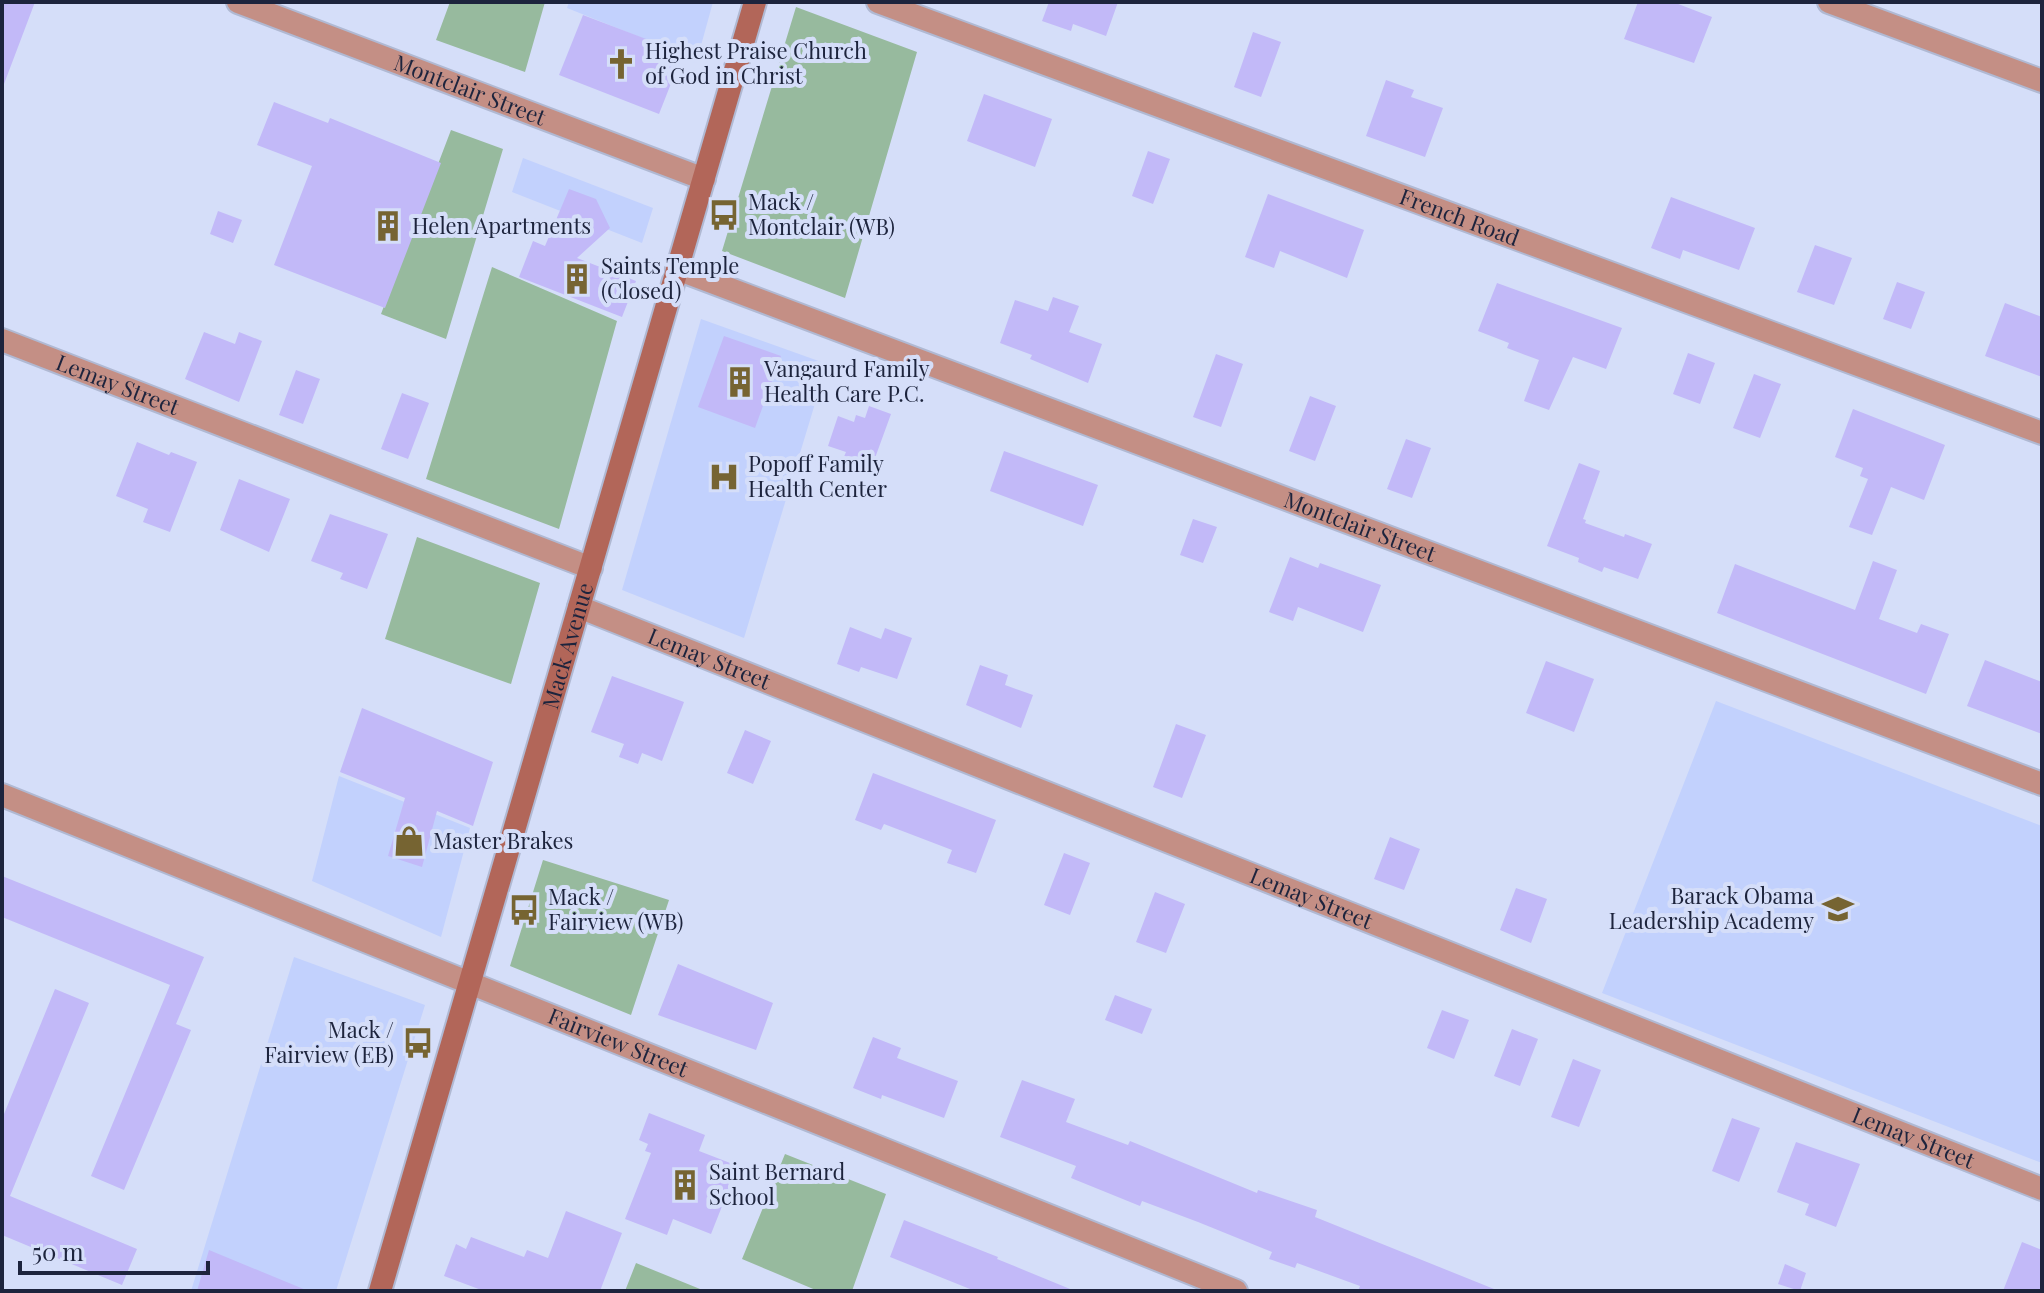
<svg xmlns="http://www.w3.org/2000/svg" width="2044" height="1293" font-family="'Playfair Display',serif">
<rect width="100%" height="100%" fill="#d5def9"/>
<path fill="#c2d1fd" d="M569,2h144l-16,58 -130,-52z
M523,158l130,50 -11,35 -130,-51z
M701,319l126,45 -83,274 -122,-48z
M1716,701l326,125v337l-440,-170z
M339,776l131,52 -29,109 -129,-56z
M294,957l131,48 -89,286h-145z"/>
<path fill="#97ba9e" d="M450,2h95l-20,70 -89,-32z
M796,7l121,45 -72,246 -123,-47z
M451,130l52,19 -57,190 -65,-25z
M492,267l125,54 -58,208 -133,-50z
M417,537l123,46 -29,101 -126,-45z
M543,860l126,40 -38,115 -121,-49z
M785,1154l101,40 -34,97h-34l-76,-32z
M636,1263l69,28h-80z"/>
<path fill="#c2b9f8" d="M2,2h33l-31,82 -2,-1z
M1049,2h69l-12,34 -33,-12 -2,7 -29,-10z
M1638,2h35l39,15 -18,46 -70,-24z
M583,15l100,38 -24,61 -100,-39z
M1253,32l28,10 -20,55 -27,-10z
M1386,80l28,10 -3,7 32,11 -18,49 -59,-21z
M984,94l68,25 -17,48 -68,-26z
M274,102l54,21 2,-5 111,45 -56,145 -111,-43 38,-99 -55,-21z
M1148,151l22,8 -17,45 -21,-8z
M569,189l27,10 14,29 -33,30 59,23 -14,36 -103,-40 14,-36 12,5z
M1268,194l96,36 -17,48 -67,-27 -6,17 -29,-11z
M1671,197l84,31 -16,42 -56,-20 -3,9 -29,-11z
M218,211l24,9 -9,23 -23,-9z
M1815,245l37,13 -18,47 -37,-13z
M1897,282l28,10 -14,37 -28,-10z
M1497,283l125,45 -16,41 -33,-12 -24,53 -25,-9 15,-41 -32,-12 2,-5 -31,-12z
M1053,297l26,9 -10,26 33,12 -14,39 -58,-24 2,-4 -32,-12 15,-43 33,11z
M2005,303l37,14v60l-57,-21z
M204,332l31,12 4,-12 23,9 -23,61 -54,-23z
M724,336l57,20 -26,72 -57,-21z
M1688,353l27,10 -15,41 -27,-10z
M1216,354l27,10 -22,63 -28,-10z
M296,370l24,9 -17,45 -24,-9z
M1754,374l27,10 -21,54 -27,-10z
M402,393l27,10 -21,56 -27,-10z
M1310,396l26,10 -21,55 -26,-10z
M869,406l22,8 -20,55 -28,-10 3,-7 -18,-6 10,-30 16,6 2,-7 9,3z
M1853,409l92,36 -21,55 -33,-13 -19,48 -23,-8 19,-48 -8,-3 3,-8 -28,-11z
M1406,439l25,9 -19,50 -25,-9z
M137,442l32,13 2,-3 26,10 -27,70 -27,-10 5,-13 -32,-13z
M1004,451l94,34 -15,41 -93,-35z
M1579,463l21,8 -17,48 3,1 -1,3 39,14 1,-3 27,10 -14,35 -34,-12 -2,5 -24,-10 1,-4 -32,-12z
M239,479l51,20 -21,53 -49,-22z
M330,514l58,20 -21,55 -27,-10 3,-6 -32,-12z
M1193,519l24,8 -14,36 -23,-8z
M1290,557l28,11 2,-5 61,22 -18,47 -65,-25 -5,14 -24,-9z
M1873,561l24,9 -18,49 38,14 4,-9 28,10 -23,60 -209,-81 18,-49 120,46z
M850,627l31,12 4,-11 27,10 -15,41 -36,-12 -2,5 -22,-8z
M1985,660l57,22v52l-75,-28z
M1546,661l48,18 -20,53 -48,-19z
M980,665l28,10 -3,10 28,10 -12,33 -55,-23z
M612,676l72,26 -22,59 -20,-8 -4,11 -19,-7 5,-13 -33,-12z
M362,708l131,54 -20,64 -36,-15 -15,56 -34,-11 17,-58 -65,-26z
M1176,724l30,11 -24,63 -29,-11z
M745,730l26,11 -18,43 -26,-11z
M873,773l123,47 -20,53 -29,-10 5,-13 -68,-26 -3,6 -26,-10z
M1390,837l30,12 -16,41 -30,-11z
M1064,853l26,10 -20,52 -26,-10z
M2,876l202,81 -28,67 15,6 -67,160 -33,-14 79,-191 -168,-68z
M1516,888l31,11 -16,44 -31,-13z
M1155,892l30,12 -19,49 -30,-11z
M678,964l95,39 -17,47 -98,-35z
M55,989l34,14 -79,193 127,53 -15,36 -120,-50v-116z
M1115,995l37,14 -10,25 -37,-14z
M1442,1010l27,10 -15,39 -27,-11z
M1512,1029l26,10 -18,47 -26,-10z
M873,1037l28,11 -4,10 61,23 -14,37 -62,-23 -1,4 -28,-11z
M1573,1059l28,11 -22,57 -28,-10z
M1022,1080l53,19 -9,23 62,23 2,-4 127,52 1,-3 59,20 -2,7 184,74h-141l2,-5 -63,-23 -2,5 -26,-9 3,-7 -74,-30 -56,-21 -2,5 -69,-28 5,-12 -76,-29z
M649,1113l56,22 -6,16 39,15 -27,68 -38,-15 -6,16 -42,-16 26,-66 -6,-2 3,-7 -9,-4z
M1732,1118l28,10 -21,54 -27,-11z
M1796,1142l64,22 -24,63 -31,-12 4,-11 -32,-12z
M566,1211l56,22 -22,58h-116l-40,-15 12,-32 10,5 5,-12 53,20 3,-7 21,8z
M904,1220l94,37 -1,2 78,32h-100l-85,-34z
M2022,1242l20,8v41h-39z
M209,1250l97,40v1h-109z
M1785,1264l21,9 -6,18 -22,-7z"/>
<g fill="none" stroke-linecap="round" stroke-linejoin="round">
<defs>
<g id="minor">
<path id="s1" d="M238,2l466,177"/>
<path d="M1829,2l213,79"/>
<path id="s2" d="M677,269l1365,515"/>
<path id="s3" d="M2,340l589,228"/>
<path id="s4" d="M579,607l1463,582"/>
<path id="s5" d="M2,795l1234,496"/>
</g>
<g id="tertiary">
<path id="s6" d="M878,2l1164,431"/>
</g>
<g id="secondary">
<path id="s7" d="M380,1291l375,-1289"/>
</g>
</defs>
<use href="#minor" stroke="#b0b9d3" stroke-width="26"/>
<use href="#tertiary" stroke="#b0b9d3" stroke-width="26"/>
<use href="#secondary" stroke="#b0b9d3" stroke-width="26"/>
<use href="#minor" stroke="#c48f85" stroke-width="22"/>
<use href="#tertiary" stroke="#c48f85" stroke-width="22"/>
<use href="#secondary" stroke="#b26659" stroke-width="22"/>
</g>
<defs>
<symbol id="church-bare" viewBox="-9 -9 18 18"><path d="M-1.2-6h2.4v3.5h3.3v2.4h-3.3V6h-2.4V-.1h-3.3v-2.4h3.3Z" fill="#766432" stroke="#d5def9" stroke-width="2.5" paint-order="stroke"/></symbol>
<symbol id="bus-bare" viewBox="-9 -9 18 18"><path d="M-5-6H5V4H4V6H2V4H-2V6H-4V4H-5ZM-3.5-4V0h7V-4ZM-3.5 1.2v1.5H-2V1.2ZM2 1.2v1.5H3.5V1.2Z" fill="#766432" stroke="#d5def9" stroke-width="2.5" paint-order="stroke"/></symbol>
<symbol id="building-bare" viewBox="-9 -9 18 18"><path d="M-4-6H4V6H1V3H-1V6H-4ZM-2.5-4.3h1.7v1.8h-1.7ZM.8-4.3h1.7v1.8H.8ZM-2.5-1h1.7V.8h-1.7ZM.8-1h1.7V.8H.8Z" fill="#766432" stroke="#d5def9" stroke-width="2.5" paint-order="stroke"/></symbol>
<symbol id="hospital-bare" viewBox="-9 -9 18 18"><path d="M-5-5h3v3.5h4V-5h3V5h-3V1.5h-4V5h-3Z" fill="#766432" stroke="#d5def9" stroke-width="2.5" paint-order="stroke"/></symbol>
<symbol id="shop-bare" viewBox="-9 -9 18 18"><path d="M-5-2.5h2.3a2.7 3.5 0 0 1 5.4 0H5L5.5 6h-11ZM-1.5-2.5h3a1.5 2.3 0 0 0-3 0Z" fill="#766432" stroke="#d5def9" stroke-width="2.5" paint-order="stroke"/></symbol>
<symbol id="school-bare" viewBox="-9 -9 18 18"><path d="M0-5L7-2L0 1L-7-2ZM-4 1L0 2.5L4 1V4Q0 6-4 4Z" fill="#766432" stroke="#d5def9" stroke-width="2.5" paint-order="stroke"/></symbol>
</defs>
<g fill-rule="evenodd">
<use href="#church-bare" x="599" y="42" width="44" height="44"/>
<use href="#bus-bare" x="702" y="193" width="44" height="44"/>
<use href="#building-bare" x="366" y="204" width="44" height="44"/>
<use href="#building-bare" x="555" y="257" width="44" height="44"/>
<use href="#building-bare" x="718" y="360" width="44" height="44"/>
<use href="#hospital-bare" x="702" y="455" width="44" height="44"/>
<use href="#shop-bare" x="387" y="819" width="44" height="44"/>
<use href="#school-bare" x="1816" y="887" width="44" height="44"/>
<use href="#bus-bare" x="502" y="888" width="44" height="44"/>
<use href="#bus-bare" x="396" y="1021" width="44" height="44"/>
<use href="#building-bare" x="663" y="1163" width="44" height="44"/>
</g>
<g text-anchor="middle" stroke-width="8" stroke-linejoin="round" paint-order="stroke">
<g font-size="22" fill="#1d243d" stroke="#d5def9" text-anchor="start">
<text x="645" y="59">Highest Praise Church<tspan x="645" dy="25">of God in Christ</tspan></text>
<text x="748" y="210">Mack /<tspan x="748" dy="25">Montclair (WB)</tspan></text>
<text x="412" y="234">Helen Apartments</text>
<text x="601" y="274">Saints Temple<tspan x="601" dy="25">(Closed)</tspan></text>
<text x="764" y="377">Vangaurd Family<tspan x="764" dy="25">Health Care P.C.</tspan></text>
<text x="748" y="472">Popoff Family<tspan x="748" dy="25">Health Center</tspan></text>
<text x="433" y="849">Master Brakes</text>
<text x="1814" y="904" text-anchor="end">Barack Obama<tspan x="1814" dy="25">Leadership Academy</tspan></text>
<text x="548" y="905">Mack /<tspan x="548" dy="25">Fairview (WB)</tspan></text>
<text x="394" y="1038" text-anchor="end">Mack /<tspan x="394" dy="25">Fairview (EB)</tspan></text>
<text x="709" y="1180">Saint Bernard<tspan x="709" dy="25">School</tspan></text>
</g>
<g font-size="22" fill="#1d243d" stroke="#d5def9">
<text dy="8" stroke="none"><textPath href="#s1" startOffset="248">Montclair Street</textPath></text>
<text dy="8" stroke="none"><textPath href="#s6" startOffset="620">French Road</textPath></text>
<text dy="8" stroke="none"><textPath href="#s3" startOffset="124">Lemay Street</textPath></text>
<text dy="8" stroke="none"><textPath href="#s2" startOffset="730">Montclair Street</textPath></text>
<text dy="8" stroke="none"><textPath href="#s7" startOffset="672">Mack Avenue</textPath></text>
<text dy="8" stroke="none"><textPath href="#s4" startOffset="140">Lemay Street</textPath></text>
<text dy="8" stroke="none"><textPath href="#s4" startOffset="788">Lemay Street</textPath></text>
<text dy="8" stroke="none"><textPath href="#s5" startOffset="664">Fairview Street</textPath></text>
<text dy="8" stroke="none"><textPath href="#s4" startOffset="1436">Lemay Street</textPath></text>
</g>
</g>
<rect width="2044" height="1293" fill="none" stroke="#1d243d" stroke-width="8"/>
<path d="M20 1261v12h188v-12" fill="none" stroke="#1d243d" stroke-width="4"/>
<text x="32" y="1261" font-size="24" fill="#1d243d" stroke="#d5def9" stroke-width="6" paint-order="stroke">50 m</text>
</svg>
